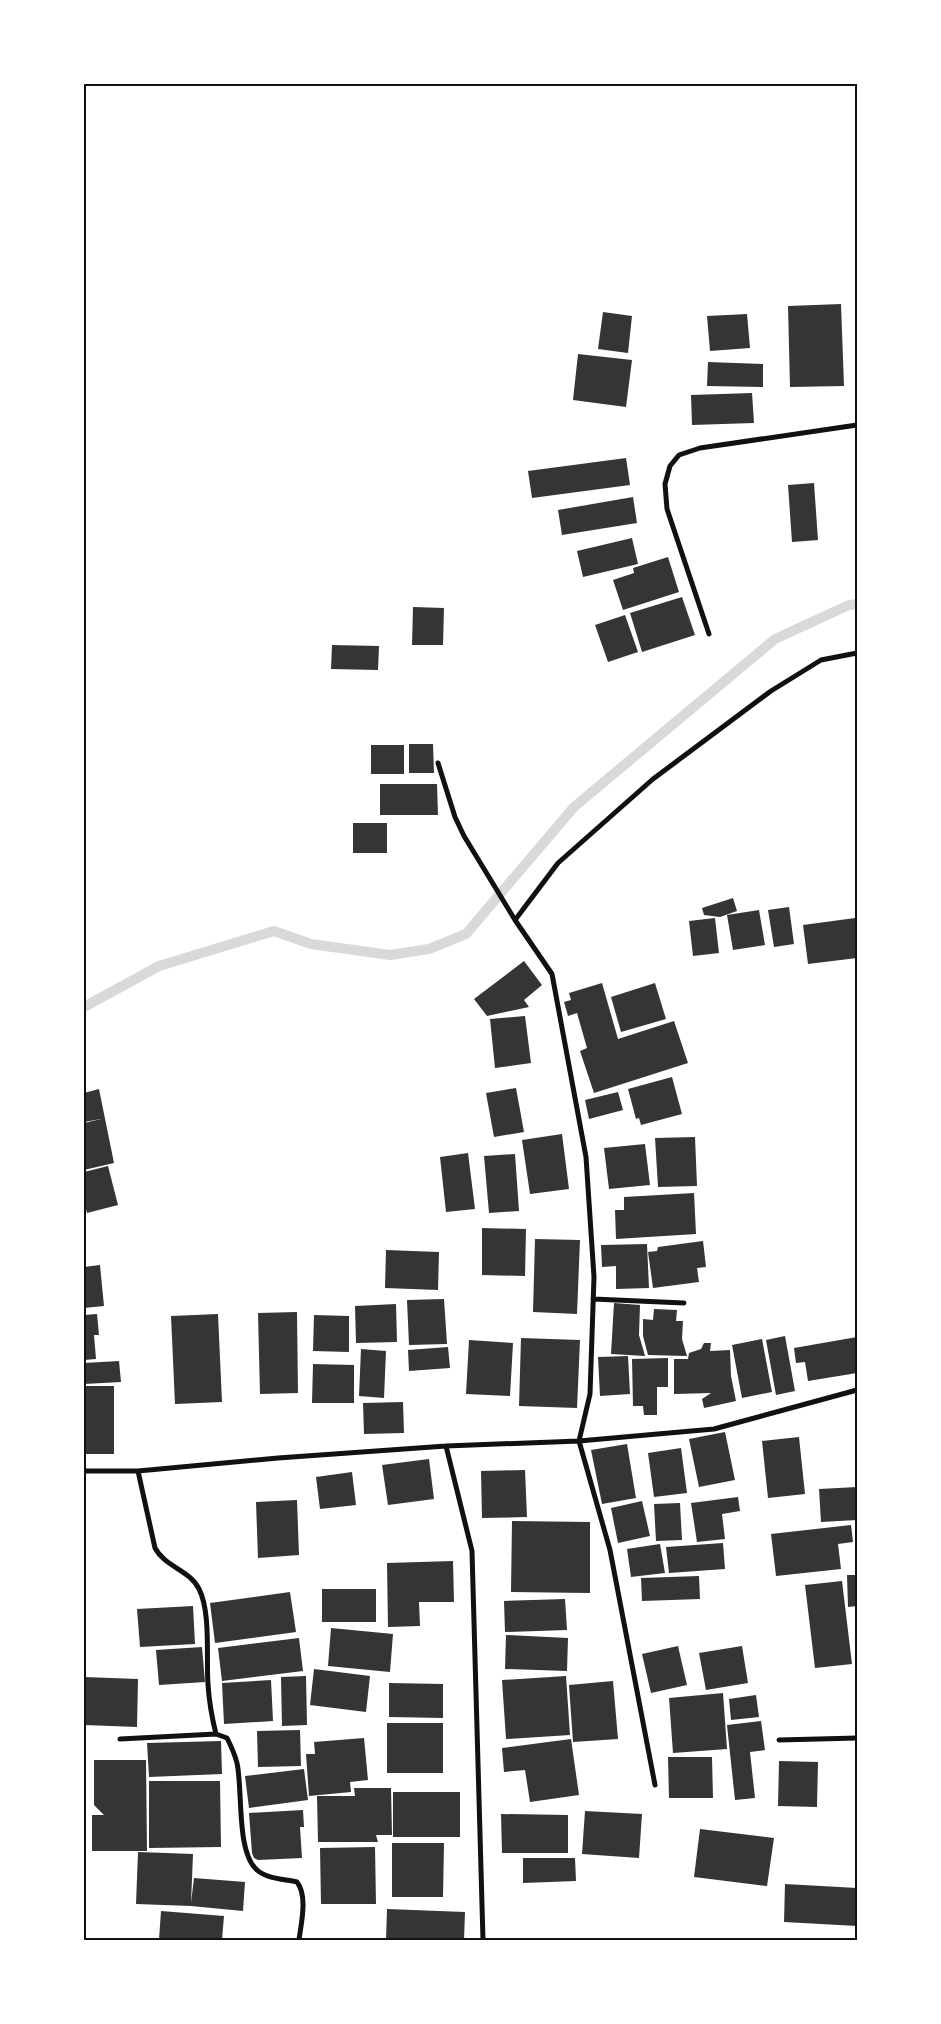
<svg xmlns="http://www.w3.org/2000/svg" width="941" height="2024" font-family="'Golos Text',sans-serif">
<rect width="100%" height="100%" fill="#fff"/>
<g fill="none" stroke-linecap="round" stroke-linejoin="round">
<path stroke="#d9d9d9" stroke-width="10" d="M84,1007l75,-41 115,-35 37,13 79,11 39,-6 37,-15 108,-127 201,-168 74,-34 8,-1"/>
</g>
<path fill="#353535" d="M841,304l3,82 -54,1 -2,-81z
M603,312l29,4 -4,37 -30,-4z
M747,314l3,34 -40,3 -3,-35z
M578,354l54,6 -6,47 -53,-7z
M708,362l55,2v23l-56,-1z
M752,393l2,30 -62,2 -1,-30z
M626,458l4,27 -98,13 -4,-27z
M814,483l4,57 -26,2 -4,-57z
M633,497l4,26 -75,12 -4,-25z
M632,538l6,26 -55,13 -6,-26z
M668,557l11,35 -56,18 -10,-30 21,-7 -1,-5z
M682,597l13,38 -53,17 -12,-39z
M413,607l31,1 -1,37h-31z
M625,615l13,37 -30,10 -13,-37z
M332,645l47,1 -1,24 -47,-1z
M409,744h24l1,29h-25z
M371,745h33v29h-33z
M380,784h57l1,31h-58z
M353,823h34v30h-34z
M733,898l4,13 -17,6 -16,-2 -2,-7z
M789,907l5,37 -20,3 -6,-37z
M759,910l6,35 -32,5 -6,-35z
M715,918l4,35 -26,3 -4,-35z
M855,918l2,40 -49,6 -5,-39z
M524,961l18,24 -18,15 5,7 -42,9 -13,-17z
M602,983l16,56 56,-18 14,42 -94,30 -14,-42 7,-3 -10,-35 -9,3 -4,-14 7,-2 -2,-7z
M655,983l11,36 -45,13 -10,-35z
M525,1016l6,47 -36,5 -5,-49z
M672,1077l10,37 -41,11 -2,-7 -3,1 -8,-30z
M516,1088l8,44 -30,5 -8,-44z
M99,1089l15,74 -30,7v-47l17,-4 -17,3v-29z
M618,1092l5,18 -34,9 -4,-19z
M562,1134l7,55 -39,5 -8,-54z
M695,1137l2,49 -39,1 -3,-49z
M645,1144l5,41 -41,4 -5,-41z
M468,1153l7,56 -29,3 -6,-55z
M515,1154l4,57 -30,2 -5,-57z
M108,1166l10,39 -31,8 -3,-12v-29z
M694,1193l2,41 -80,5 -1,-29h9v-13z
M482,1228l44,1 -1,47 -43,-1z
M535,1239l45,1 -3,74 -44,-2z
M703,1241l3,26 -9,1 2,14 -46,6 -5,-36 9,-1 1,-4z
M647,1244l2,44 -33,1v-23l-14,1 -1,-22z
M386,1250l53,2 -1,38 -53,-2z
M100,1265l4,41 -20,2v-41z
M444,1299l3,45 -38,1 -2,-45z
M614,1303l26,2 -1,30 6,21 -34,-2z
M396,1304l1,38 -41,1 -1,-37z
M654,1309l23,1 -1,11h7l-1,18 5,17 -39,-1 -5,-19v-17l10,1z
M297,1312l1,81 -38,1 -2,-81z
M97,1314l2,21h-5l2,24 -12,1v-45z
M218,1314l4,88 -47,2 -4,-88z
M314,1315l35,1v36l-36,-1z
M785,1336l10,55 -19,4 -10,-55z
M857,1337v36l-49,8 -3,-19 -9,1 -2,-15z
M521,1338l59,2 -3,68 -58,-2z
M762,1339l10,53 -30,6 -10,-53z
M469,1340l44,3 -3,53 -44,-2z
M704,1343h7l-1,8 20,-1 1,26 5,25 -32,7 -2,-9 9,-6 -37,1v-35h14l1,-6 12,-4z
M448,1347l2,21 -41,3 -1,-21z
M361,1349l25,2 -2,47 -25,-2z
M628,1356l2,38 -30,2 -2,-39z
M668,1358v29h-11v28h-13l-1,-9h-10l-1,-47z
M119,1361l2,21 -37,2v-21z
M313,1364l41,1v38h-42z
M84,1386h30v68h-30z
M403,1402l1,31 -40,1 -1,-31z
M725,1432l10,48 -36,7 -10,-48z
M799,1437l6,57 -37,4 -6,-57z
M627,1444l9,54 -34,6 -11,-54z
M681,1448l6,45 -33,4 -6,-44z
M429,1459l5,40 -46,6 -6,-40z
M525,1470l2,47 -45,1 -1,-47z
M352,1472l4,33 -36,4 -4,-32z
M857,1487v33l-36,2 -2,-33z
M738,1497l2,14 -18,3 3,25 -28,3 -6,-39z
M297,1500l2,55 -41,3 -2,-56z
M642,1501l8,35 -32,7 -7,-35z
M680,1503l2,37 -26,1 -2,-37z
M512,1521l78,1v71l-79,-1z
M851,1525l2,17 -15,2 3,25 -65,7 -5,-42z
M723,1543l2,26 -56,4 -3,-26z
M660,1544l5,29 -34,4 -4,-28z
M453,1561l1,41h-35l1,24 -32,1 -1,-64z
M847,1575h10v31l-9,1z
M699,1576l1,23 -58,2 -1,-23z
M842,1581l10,83 -37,4 -10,-83z
M322,1589h54v33h-54z
M290,1592l6,40 -81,11 -5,-40z
M565,1599l2,31 -62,2 -1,-31z
M193,1606l2,38 -55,3 -3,-38z
M331,1628l62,6 -3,38 -62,-6z
M506,1635l62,3 -1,33 -62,-2z
M299,1638l4,33 -81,10 -4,-33z
M678,1646l9,39 -36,8 -9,-39z
M742,1646l6,37 -42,7 -7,-37z
M202,1647l3,35 -46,3 -3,-35z
M314,1669l56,7 -4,36 -56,-7z
M306,1676l1,49 -25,1 -1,-49z
M566,1676l4,59 -64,4 -4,-59z
M84,1677l54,2 -1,48 -53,-2z
M271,1680l2,41 -49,3 -2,-41z
M613,1681l5,58 -45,3 -4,-57z
M389,1683l54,1v34l-54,-1z
M723,1693l4,56 -54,4 -4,-55z
M756,1695l3,22 -28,3 -2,-21z
M761,1721l4,29 -15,2 5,46 -20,2 -8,-75z
M387,1723h56v50h-56z
M300,1730l1,36 -43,1 -1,-36z
M364,1738l4,42 -18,2 1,10 -42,4 -3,-42h9l-1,-12z
M571,1739l8,56 -49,7 -5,-32 -21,2 -2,-24z
M221,1741l1,33 -73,3 -2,-34z
M668,1757h44l1,41h-44z
M94,1760h52l1,91h-55v-36h12l-10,-10z
M779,1761l39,1 -1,45 -39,-1z
M304,1769l4,31 -59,8 -4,-32z
M149,1781h71l1,66 -72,1z
M354,1788h37l1,47h-16l2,7h-60l-1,-46h38z
M393,1792h67v45h-67z
M303,1810l1,17h-4l2,31 -44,2 -4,-2 -2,-5 -3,-40z
M585,1811l57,3 -3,44 -57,-4z
M501,1814l67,1v38h-66z
M700,1829l74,9 -7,48 -73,-9z
M392,1843h52l-1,54h-51z
M375,1847l1,57h-55l-1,-56z
M138,1852l55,2 -2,49 3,-25 51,4 -2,29 -52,-5 -55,-2z
M523,1858h52l1,23 -53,2z
M785,1884l72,4v38l-73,-4z
M387,1909l78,3 -1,28h-78z
M161,1911l63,5 -2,24h-63z"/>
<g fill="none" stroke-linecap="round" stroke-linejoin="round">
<path stroke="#111" stroke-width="5" d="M709,634l-42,-125 -2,-25 5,-18 9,-11 21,-7 157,-23
M438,763l17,54 9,19 51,84 37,54 34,183 8,120 -4,117 -11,47 31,109 45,235
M515,920l43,-57 95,-84 118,-88 50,-31 36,-7
M593,1299l91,4
M446,1446l26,105 11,389
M84,1471h54l140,-13 168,-12 133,-5 135,-12 143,-39
M138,1471l17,77c10,19 35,22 44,41 12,23 7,69 9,95 1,17 4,34 8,50l11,4c4,8 8,17 10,25 6,27 -1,89 20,107 10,9 27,9 40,12 11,14 4,42 2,58
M120,1739l96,-5
M779,1740l78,-2"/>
</g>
<rect width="941" height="2024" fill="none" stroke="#ffffff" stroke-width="170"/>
<rect x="85" y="85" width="771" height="1854" fill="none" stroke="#111" stroke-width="2"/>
</svg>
